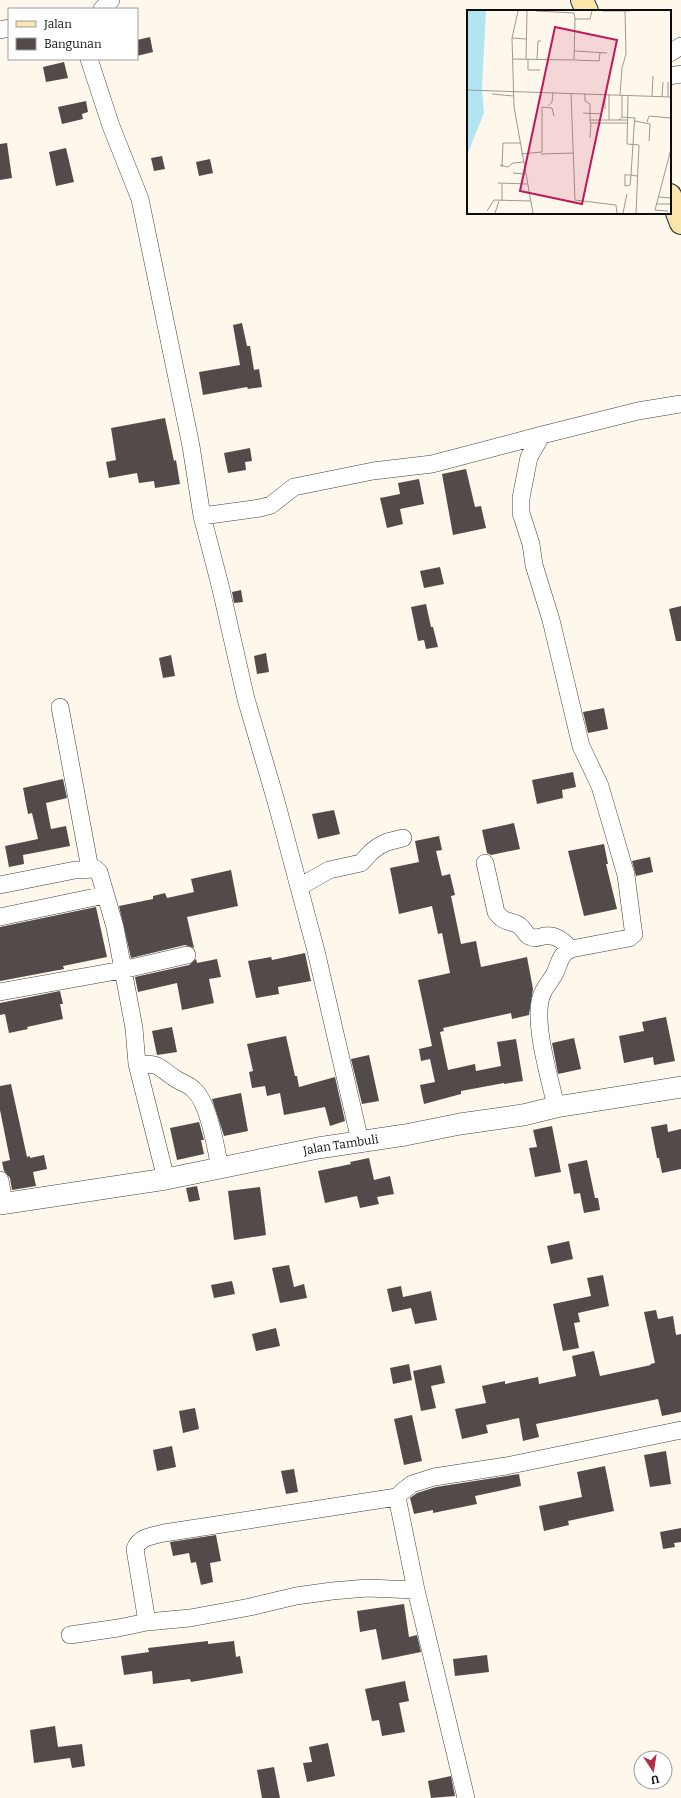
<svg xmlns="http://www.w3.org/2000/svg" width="681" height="1798" font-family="Bitter,serif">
<rect width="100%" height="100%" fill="#fef7eb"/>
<path fill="#534b49" d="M150,37l3,15 -16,4v-16z
M64,62l4,16 -22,4 -3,-15z
M86,101l2,11 -6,2 1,5 -21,5 -4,-17z
M7,143l5,35 -12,2v-36z
M66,148l8,34 -18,4 -7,-34z
M162,156l3,13 -11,2 -3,-13z
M210,159l3,14 -14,3 -3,-14z
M242,323l5,23h3l4,24 5,-1 3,18 -14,2 -1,-2 -44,8 -4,-23 41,-7 -7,-40z
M165,418l9,43 2,-1 4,24 -25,4 -1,-7 -15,2 -2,-10 -28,5 -3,-16 10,-2 -5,-32z
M250,448l2,13 -7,1 1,8 -18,3 -4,-20z
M466,469l9,38 6,-1 5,22 -33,7 -11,-61z
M419,479l5,25 -24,5 3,15 -16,4 -7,-30 20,-4 -2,-11z
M440,567l4,17 -20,4 -4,-17z
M241,590l2,12 -9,1 -2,-11z
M426,604l5,23h2l5,20 -12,2 -2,-9 -6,1 -7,-34z
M681,606v35h-5l-7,-32z
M266,653l3,19 -12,2 -3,-18z
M171,655l4,21 -12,2 -4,-20z
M604,708l4,21 -20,4 -5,-21z
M573,772l3,15 -14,3 1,8 -26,6 -5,-24z
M63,779l4,19 -21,5 5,26 15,-3 4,20 -47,9 1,9 -15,3 -4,-21 33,-7 -6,-26 -4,1 -5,-26z
M334,810l6,24 -22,5 -6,-25z
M514,823l6,26 -29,6 -4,-2 -5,-23z
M439,836l3,14 -6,1 6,25 8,-2 5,21 -4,1 10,48 15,-3 5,26 46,-10 6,32 -4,26 -17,4 -1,-6 -68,15 1,3 -4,1 8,38 27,-6 1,7 25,-5 -4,-24 19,-3 7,42 -19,3v-1l-43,8v3l-37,10 -4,-19 15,-3 -5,-23 -9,2 -2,-12 13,-3 -14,-66 32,-7 -8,-40 -4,1 -6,-28 -33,8 -9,-46 29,-6 -4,-21z
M604,844l4,20h-2l11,45 -33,7 -16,-65z
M650,857l3,15 -17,4 -4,-15z
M231,870l7,36 -51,11 7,31 -9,-3 -54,13 -12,-52 34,-7v-3l12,-3 2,5 27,-6 -3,-13z
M96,907l11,50 -44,9 1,3 -64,12v-54z
M305,953l6,28 -33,6 1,7 -23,4 -8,-37 23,-4 1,3z
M196,959l1,4 20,-4 4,18 -12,2 5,24 -32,7 -5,-27 -39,9 -3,-15 54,-12z
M60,991l3,13h-3l3,15 -36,8 1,2 -19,4 -4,-19 -5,1v-12z
M666,1017l9,44 -21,4 -1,-8 -29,6 -5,-27 25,-5 -2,-9z
M172,1027l5,25 -20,3 -5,-24z
M286,1036l9,40h2l2,11 36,-10 10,44 -15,5 -5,-19 -41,8 -4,-22 -13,3 -2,-10 -13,2 -3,-16 4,-1 -6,-27z
M574,1038l7,31 -23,5 -6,-31z
M369,1055l10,46 -17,3 -11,-45z
M11,1084l16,73 3,-1v2l14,-3 3,14 -14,3 3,14 -24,4 -2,-12 -6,-7 -2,-9 8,-2 -10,-50v-24z
M241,1093l7,38 -24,5 -12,-37z
M199,1122l5,18h-3l3,14 -27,6 -7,-32z
M667,1124l1,8 13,-3v40l-19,4 -3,-15h-2l-6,-31z
M552,1126l9,46 -26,5 -6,-29 8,-1 -4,-17z
M369,1158l5,22 16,-4 4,18 -17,3 2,7 -19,4 -3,-12 -32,7 -7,-32 33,-7 -1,-2z
M587,1160l8,38h3l2,12 -16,3 -4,-20 -6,1 -6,-30z
M197,1186l3,14 -11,2 -3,-14z
M260,1187l6,48 -32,5 -6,-49z
M569,1241l4,18 -22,5 -4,-18z
M289,1265l5,22 10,-3 3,14 -27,5 -8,-35z
M603,1275l6,31 -31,7 2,9 -6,1 5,25 -16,3 -10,-47 38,-8 -4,-18z
M232,1281l3,13 -21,4 -3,-13z
M401,1286l2,11 28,-6 6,29 -22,4 -4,-16 -19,4 -5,-23z
M656,1310l2,9 15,-3 3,19 5,-1v78l-19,4 -4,-17 -122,25 3,13 -16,4 -4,-23 -33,7 2,8 -26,6 -7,-30 31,-6 -4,-17 23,-5v3l33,-7 1,7 37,-8 -4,-20 22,-5 6,25 51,-11 -1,-1 5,-1 -11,-51z
M276,1328l4,18 -24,5 -4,-17z
M409,1364l3,16 -19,4 -3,-16z
M441,1365l4,18 -14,3 5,22 -15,3 -8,-40z
M195,1408l4,21 -16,4 -4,-22z
M412,1415l10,46 -18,4 -10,-46z
M172,1446l4,21 -19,4 -4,-21z
M666,1451l5,33 -21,3 -6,-32z
M605,1466l9,45 -46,10 1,4 -25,6 -5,-25 43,-9 -5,-25z
M294,1469l4,23 -12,2 -5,-23z
M519,1474l2,12 -46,10 2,8 -44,9v-3l-19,4 -4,-16 7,-5 19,-6z
M681,1528v14l-7,1 1,4 -12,2 -3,-17z
M216,1535l5,26 -11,2 3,19 -12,3 -5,-23 -5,1 -2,-10 -16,3 -3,-14z
M404,1604l5,33 8,-2 4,17 -39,8 -6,-31 -16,3 -3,-21z
M208,1641v3l26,-3 2,16 4,-1 3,17 -52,9 -1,-3 -37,5 -1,-13 -28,4 -3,-19 28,-4 -1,-4z
M487,1655l2,17 -34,4 -2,-17z
M405,1681l4,20 -10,2 6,29 -23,4 -3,-16 -7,1 -7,-32z
M55,1726l3,21 24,-3 3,22 -13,2 -2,-10 -36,5 -4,-33z
M328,1743l7,33 -28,6 -4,-19 9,-1 -3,-15z
M274,1767l6,31h-18l-5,-28z
M451,1776l4,20 -24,2 -3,-17z"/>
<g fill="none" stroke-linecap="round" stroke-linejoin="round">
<defs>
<path id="minor" d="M102,9l9,-9
M0,30l9,-2
M670,53l11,-7
M89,59l22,67 29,73 51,247 11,70 18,69 26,114 30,102 40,150 44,190
M670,76l11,-2
M202,516l58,-8 11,-3 23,-18 79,-16 59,-7 110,-29
M60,707l30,162
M485,863l11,49c8,12 16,8 24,14 5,4 5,9 11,11 5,2 8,0 13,-1 12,-2 19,5 27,13
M0,885l75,-15 21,-1 3,3 16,55 19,101 3,36c23,0 19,1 36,13 6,5 16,7 21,13 15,13 22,59 26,78
M299,887l30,-17 32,-7 10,-11 8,-6 8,-4 16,-4
M0,917l105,-22
M0,992l122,-22 65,-15
M137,1064l29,115
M556,1107c-6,-29 -23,-82 -15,-110 2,-8 10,-16 14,-24 5,-11 5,-19 16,-24l58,-11 5,-4 -1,-5 -7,-54 -26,-89 -19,-40 -30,-126 -17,-55 -3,-21 -10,-31v-15l8,-41 13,-22 96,-24 43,-7
M0,1180l4,23
M147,1622l-12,-73c4,-12 17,-13 29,-16l233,-36
M70,1635l48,-7 29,-6 43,-4 60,-11 46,-11 36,-5 35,-3 49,2
M466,1798l-50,-208 -19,-93 6,-6 9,-7 22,-7 72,-11 175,-36"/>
<g id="tertiary">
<path id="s1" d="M0,1204l166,-25 152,-31 87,-13 55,-11 63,-9 33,-8 125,-20"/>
</g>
<path id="secondary" d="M582,0l5,11
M670,195l11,28"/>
</defs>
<use href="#minor" stroke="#3f3f3f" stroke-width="18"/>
<use href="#tertiary" stroke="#3f3f3f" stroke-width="22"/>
<use href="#secondary" stroke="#2e2e2e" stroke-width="24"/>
<use href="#minor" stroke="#fff" stroke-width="17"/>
<use href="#tertiary" stroke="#fff" stroke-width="21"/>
<use href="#secondary" stroke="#fae5ab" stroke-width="22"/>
</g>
<g text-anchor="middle" stroke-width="4" stroke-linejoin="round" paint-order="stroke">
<g font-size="12" fill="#0c0c0c" stroke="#fff">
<text dy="4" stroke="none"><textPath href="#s1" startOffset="346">Jalan Tambuli</textPath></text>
</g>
</g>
<g transform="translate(467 10)">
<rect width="204" height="204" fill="#fef7eb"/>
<path d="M0,1h19l-4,77 2,25 -17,42z" fill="#b3e4f2"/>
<path fill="none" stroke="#9d9992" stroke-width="1" d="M51,1l-6,27 2,69 19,106M69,1l38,2 1,6M136,1h27M45,28l14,1M108,41l32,2M46,49l61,1 1,-41h15l2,-8M59,49l1,-48M61,49v11h12M70,50l1,-19h3M108,50l24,1 1,-8M0,80l204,7M104,83l4,107M118,83v8l5,3v19h37M25,84l22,2M153,85l2,-27 4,-14 -1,-43M155,85v22M161,86l-1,48 12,1 -3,68M185,86l1,-20M195,87l1,-15M201,87v-15M81,96l4,-4 1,-10M138,99v-15M116,103l19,1M123,110h37M142,110v-26M152,110l3,-3 13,1 -1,9 -1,17 -2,31 -1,10 -5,1v-12l1,1h5l6,1M168,111l15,3 -1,17M180,112l2,-6 22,2M123,128l1,-15M54,144l21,-2v-45l10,1 2,8M74,144l33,-1M33,155l8,2 5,-4 10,-1M35,157l1,-24h17M46,163l12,1M31,173l29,1M192,187l12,1M108,190l41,5 1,8M35,191v-17M190,194h13M20,201l7,-11 36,1M201,201l-13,-1 16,-61M28,203l4,-12M156,203l4,-19"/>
<path fill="#c2185b" fill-opacity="0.15" stroke="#c2185b" stroke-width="2" d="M88,17l62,13 -35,164 -62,-13z"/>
<rect width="204" height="204" fill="none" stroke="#0c0c0c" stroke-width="2"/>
</g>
<rect x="8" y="8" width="130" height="52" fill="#ffffff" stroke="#9e9e9e"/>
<rect x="16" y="21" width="20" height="6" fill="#fae5ab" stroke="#9e9e9e"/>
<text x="44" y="28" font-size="12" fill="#0c0c0c">Jalan</text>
<rect x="16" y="38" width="20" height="12" fill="#534b49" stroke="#9e9e9e"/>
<text x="44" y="48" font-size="12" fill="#0c0c0c">Bangunan</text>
<g transform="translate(653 1770) rotate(168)"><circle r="19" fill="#ffffff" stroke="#9e9e9e"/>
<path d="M0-3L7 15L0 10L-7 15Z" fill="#b22d47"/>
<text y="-6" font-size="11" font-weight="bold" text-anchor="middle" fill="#0c0c0c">U</text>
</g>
</svg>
